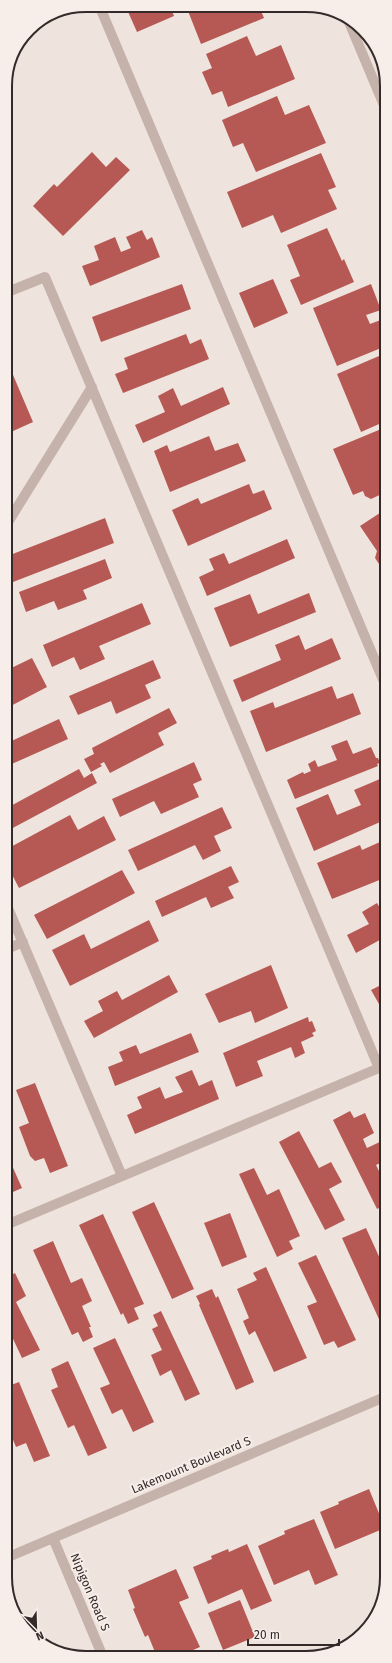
<svg xmlns="http://www.w3.org/2000/svg" width="392" height="1663" font-family="'Fira Sans',sans-serif">
<rect width="100%" height="100%" fill="#efe3dd"/>
<path fill="#b65954" d="M125,5l45,1 4,10 -37,16z
M186,6h73l5,12 -63,26z
M247,36l9,20 25,-11 14,34 -67,28 -6,-16 -10,4 -10,-23 10,-4 -6,-14z
M277,96l8,19 24,-10 17,38 -70,29 -13,-29 -10,4 -11,-27z
M92,152l14,15 10,-10 14,13 -67,66 -30,-30 21,-22 3,3z
M321,153l15,34 -8,3 9,19 -56,24 -8,-18 -31,13 -15,-36z
M327,228l15,33 2,-2 10,23 -53,23 -11,-25 10,-4 -13,-31z
M142,230l5,10 5,-3 8,20 -70,29 -8,-20 17,-6 -5,-14 21,-9 6,15 10,-4 -5,-11z
M273,279l15,34 -34,15 -15,-35z
M182,284l9,25 -90,33 -9,-25z
M371,284l10,26 -15,5 4,9 16,-6v28l-49,20 -24,-58z
M186,334l4,10 11,-5 8,20 -86,34 -8,-19 13,-5 -4,-11z
M386,353v68l-25,11 -24,-58z
M5,356l28,66 -22,10 -6,-14z
M223,387l7,17 -87,39 -8,-18 30,-13 -7,-16 15,-8 8,18z
M386,427v65l-15,7 -6,-3 -2,-5 -10,4 -20,-46z
M209,436l6,15 23,-8 8,18 -76,31 -16,-41 13,-6 3,7z
M249,484l4,10 11,-4 8,19 -84,37 -16,-36 26,-12 3,6z
M386,509v60l-5,-2 -6,-9 2,-7 -17,-25z
M105,518l9,25 -101,39 -8,-21v-4z
M287,539l8,19 -88,38 -8,-19 15,-7 -5,-11 15,-6 5,11z
M105,559l7,19 -29,12 4,9 -29,11 -4,-9 -28,11 -7,-20z
M309,593l7,19 -86,35 -16,-39 36,-14 8,20z
M142,603l9,21 -52,22 6,13 -25,11 -6,-13 -22,10 -9,-22z
M299,635l6,15 27,-12 9,21 -99,43 -9,-22 48,-20 -6,-15z
M32,658l15,29 -42,22v-38z
M153,660l8,18 -16,7 6,13 -35,16 -5,-13 -33,14 -9,-19z
M332,686l5,13 16,-6 8,21 -95,38 -16,-41 23,-9 2,6z
M169,708l8,15 -19,10 6,12 -54,28 -6,-11 -4,2 2,2 -11,6 -7,-13 10,-5 -2,-6z
M59,719l9,20 -63,28v-23z
M347,740l6,14 18,-7 5,11h2l2,5 -3,1 1,2 -83,33 -8,-19 16,-8 1,2 7,-3 -3,-7 7,-4 3,7 19,-7 -6,-14z
M194,762l8,18 -9,4 6,13 -38,17 -7,-13 -34,16 -8,-18z
M79,769l5,9 8,-5 5,10 -88,47 -4,-7v-14z
M387,776v43l-73,32 -18,-43 32,-14 9,21 24,-10 -7,-15z
M222,807l10,21 -18,8 7,15 -18,9 -8,-15 -57,26 -10,-21z
M70,815l8,15 26,-14 12,24 -97,48 -14,-27v-11z
M380,842l5,11 2,-1v25l-55,22 -15,-36 43,-18 2,5z
M231,866l8,16 -11,5 6,11 -23,10 -5,-11 -44,20 -7,-16z
M122,870l13,23 -88,46 -13,-24z
M377,903l7,12 3,-1v22l-31,17 -9,-18 22,-11 -7,-12z
M149,920l10,21 -89,45 -18,-36 32,-16 7,15z
M271,965l17,43 -33,15 -4,-12 -32,12 -14,-29z
M169,975l9,17 -84,46 -10,-17 19,-10 -5,-10 19,-10 5,9z
M387,982v18l-8,4 -8,-14z
M308,1017l1,5 3,-1 4,10 -4,2 2,3 -13,6 4,11 -10,5 -4,-11 -34,14 6,15 -27,11 -13,-34z
M387,1032v21l-8,-18z
M191,1033l8,19 -84,34 -7,-19 15,-6 -4,-9 17,-7 4,9z
M6,1066l5,12 -5,2z
M192,1070l7,16 13,-6 7,19 -84,35 -8,-19 15,-7 -5,-11 23,-10 5,12 18,-7 -8,-15z
M35,1083l33,83 -18,7 -6,-15 -9,3 -5,-5 -11,-29 10,-4 -13,-33z
M350,1111l4,7 11,-5 9,20 -11,6 4,9 17,-8 3,6v14l-11,5 11,22v17l-10,5 -44,-89z
M299,1131l20,37 12,-6 11,20 -13,7 16,31 -20,10 -46,-88z
M6,1152l16,36 -16,7z
M254,1168l13,27 12,-6 21,47 -11,5 4,8 -16,8 -38,-83z
M154,1202l40,87 -22,10 -40,-87z
M230,1213l17,44 -25,10 -18,-44z
M103,1214l41,90 -10,4 5,11 -11,5 -5,-11 -2,2 -42,-90z
M366,1228l21,46v52l-4,2 -41,-90z
M53,1241l18,42 11,-5 10,23 -10,5 9,21h-2l4,10 -10,5 -5,-10 -6,3 -39,-85z
M316,1255l40,85 -18,8 -4,-7 -10,4 -17,-39 10,-4 -19,-39z
M266,1267l41,91 -33,14 -19,-41 -6,4 -6,-14 6,-3 -12,-29 20,-9 -4,-7z
M15,1273l11,23 -10,6 24,48 -18,8 -16,-34v-46z
M212,1289l4,9 2,-2 36,86 -18,8 -37,-85 1,-1 -4,-8z
M161,1311l39,83 -15,7 -14,-31 -11,6 -9,-21 11,-5 -10,-21 6,-3 -5,-11z
M115,1338l39,84 -21,10 -11,-23 -10,5 -12,-26 10,-4 -17,-36z
M68,1361l39,87 -19,8 -14,-31 -6,3 -17,-38 7,-3 -7,-18z
M19,1382l31,74 -16,6 -8,-19 -10,4 -10,-24v-36z
M369,1489l16,39 -50,21 -15,-37 19,-8 -1,-2z
M314,1519l24,56 -23,10 -6,-15 -35,15 -16,-39 27,-12 -1,-3z
M247,1544l25,57 -21,9 -9,-21 -34,15 -15,-37 19,-8 -1,-3 17,-7 1,3z
M387,1568v14l-1,3 -6,-14z
M176,1569l13,29 -10,4 21,45 -23,10h-20l-9,-22 -3,2 -12,-28 2,-1 -7,-18z
M240,1600l15,37 -32,13 -15,-37z"/>
<g fill="none" stroke-linecap="round" stroke-linejoin="round">
<path stroke="#c5b2aa" stroke-width="10" d="M99,5l288,684
M349,22l37,88
M5,293l40,-16 334,791 -373,157
M5,527l87,-140
M5,901l117,275
M5,950l18,-8
M53,1538l50,119
M6,1558l381,-162"/>
</g>
<g text-anchor="middle" stroke-width="4" stroke-linejoin="round" paint-order="stroke">
<g font-size="12" fill="#342a29" stroke="#f7eee9">
<text transform="translate(191 1465) rotate(-23)" y="4">Lakemount Boulevard S</text>
<text transform="translate(90 1592) rotate(67)" y="4">Nipigon Road S</text>
</g>
</g>
<path d="M0 0H392V1663H0ZM86 12H306A74 74 0 0 1 380 86V1577A74 74 0 0 1 306 1651H86A74 74 0 0 1 12 1577V86A74 74 0 0 1 86 12Z" fill="#f7eee9" fill-rule="evenodd"/>
<path fill="none" stroke="#342a29" stroke-width="2" d="M86 12H306A74 74 0 0 1 380 86V1577A74 74 0 0 1 306 1651H86A74 74 0 0 1 12 1577V86A74 74 0 0 1 86 12Z"/>
<g transform="translate(36 1627) rotate(157)" stroke="#f7eee9" stroke-width="3" paint-order="stroke">
<path d="M0-3L7 15L0 10L-7 15Z" fill="#342a29"/>
<text y="-6" font-size="11" font-weight="bold" text-anchor="middle" fill="#342a29">N</text>
</g>
<path d="M248 1639v6h91v-6" fill="none" stroke="#342a29" stroke-width="2"/>
<text x="254" y="1639" font-size="12" fill="#342a29" stroke="#f7eee9" stroke-width="3" paint-order="stroke">20 m</text>
</svg>
